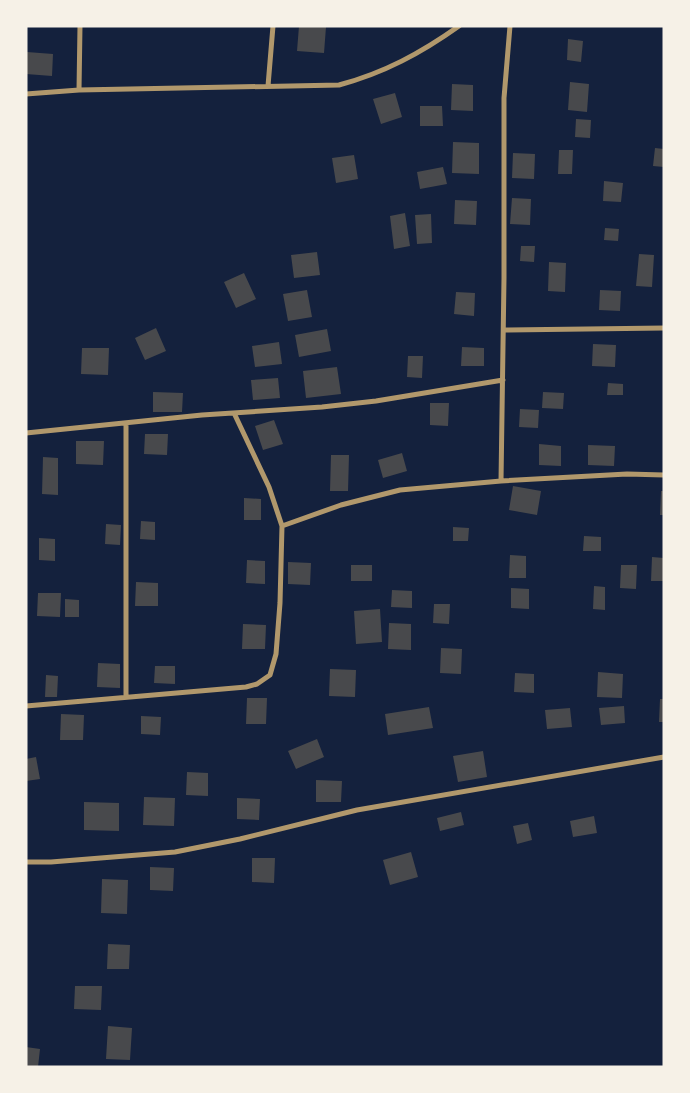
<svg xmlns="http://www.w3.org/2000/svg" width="690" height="1093" font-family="'PT Sans',sans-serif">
<rect width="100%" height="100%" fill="#14213d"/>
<path fill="#48494c" d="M299,26l27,1 -2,26 -27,-2z
M568,39l15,2 -2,21 -14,-2z
M27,52l26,2 -1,22 -26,-2z
M570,82l19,2 -2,28 -19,-2z
M452,84l21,1v26l-22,-1z
M395,93l7,24 -21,7 -8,-25z
M420,106h22l1,20h-23z
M576,119l15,1 -1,18 -15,-1z
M453,142l26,1v31l-27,-1z
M655,148l9,1v18l-11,-1z
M559,150h14l-1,24h-14z
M513,153l22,1 -1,25 -22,-1z
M354,155l4,24 -22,4 -4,-25z
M443,167l4,17 -27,5 -3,-17z
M604,181l19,2 -2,19 -18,-1z
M512,198l19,1 -1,26 -20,-1z
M455,200l22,1 -1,24 -22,-1z
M405,213l5,33 -16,3 -4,-33z
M431,214l1,29 -15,1 -2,-29z
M605,228l14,1 -1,12 -14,-1z
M521,246h14l-1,16 -14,-1z
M317,252l3,23 -26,3 -3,-23z
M639,254l15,1 -2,32 -16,-1z
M549,262l17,1 -1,29 -17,-1z
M244,273l12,26 -20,9 -12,-26z
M307,290l5,27 -24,4 -5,-27z
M600,290l21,1 -1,20 -21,-1z
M456,292l19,1 -1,23 -20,-2z
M156,328l10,23 -21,9 -10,-22z
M327,329l4,22 -32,6 -4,-22z
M279,342l3,22 -27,3 -3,-21z
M593,344l23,1 -1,22 -23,-1z
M462,347l22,1v18h-23z
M82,348h27l-1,27 -27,-1z
M408,356h15l-1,22 -15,-1z
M337,367l4,27 -35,4 -3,-27z
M278,378l2,20 -27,2 -2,-20z
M608,383l15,1v11h-16z
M153,392l30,1 -1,19h-29z
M543,392l21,1 -1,16 -21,-1z
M430,403h19l-1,23 -18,-1z
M520,409l19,1 -1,18 -19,-1z
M274,420l9,24 -20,6 -8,-24z
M145,434h23l-1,21 -23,-1z
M76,441h28l-1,24 -27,-1z
M539,444l22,2v20l-22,-1z
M588,445l27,1 -1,20 -26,-1z
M402,453l5,18 -24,7 -5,-18z
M331,455h18l-1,36h-18z
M43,457l15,1v37l-16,-1z
M513,486l28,5 -4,24 -28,-5z
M661,491h3v24h-4z
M244,498l17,1v21h-17z
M141,521l14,1v18l-15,-1z
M106,524l15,1 -1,20 -15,-1z
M453,527l16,1 -1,13h-15z
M584,536l17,1v14h-18z
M39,538l16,1v22l-16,-1z
M510,555l16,1v22h-17z
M652,557l12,1v23h-13z
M247,560l18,1v23l-19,-1z
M288,562l23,1 -1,22 -22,-1z
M351,565h21v16h-21z
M621,565h16l-1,24 -16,-1z
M136,582l22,1v23h-23z
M594,586l11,1v23l-12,-1z
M511,588l18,1v20l-18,-1z
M392,590l20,1v17l-21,-1z
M38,593h23l-1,24 -23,-1z
M65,599l14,1v17h-14z
M434,604h16l-1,20 -16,-1z
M380,609l2,33 -26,2 -2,-33z
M389,623l22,1v26l-23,-1z
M243,624l23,1 -1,24h-23z
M441,648l21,1 -1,25 -21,-1z
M98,663l22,1v24l-23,-1z
M155,666h20v18l-21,-1z
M330,669l26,1 -1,27 -26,-1z
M598,672l25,2 -1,24 -25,-1z
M515,673l19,1v19l-20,-1z
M46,675l12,1 -1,21h-12z
M247,698h20l-1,26h-20z
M660,699h4v23h-5z
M624,706l1,17 -24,2 -2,-17z
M429,707l4,21 -45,7 -3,-21z
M570,708l2,19 -25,2 -2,-19z
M61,714l23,1 -1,25h-23z
M141,716l20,1 -1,18 -19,-1z
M317,739l7,18 -28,12 -8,-18z
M483,751l4,26 -29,5 -5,-26z
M36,757l4,22 -14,2v-22z
M187,772l21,1v23l-22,-1z
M316,780l26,1 -1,21h-25z
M144,797l31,1 -1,28 -31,-1z
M237,798l23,1 -1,21 -22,-1z
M84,802l35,1v28l-35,-1z
M461,812l3,13 -24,6 -3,-13z
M594,816l3,17 -24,4 -3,-16z
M528,823l4,17 -15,4 -4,-18z
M411,852l7,25 -28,8 -7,-25z
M252,858h23l-1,25 -22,-1z
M150,867l24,1 -1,23 -23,-1z
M102,879l26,1 -1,34 -26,-1z
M108,944l22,1 -1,24h-22z
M75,986h27l-1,24 -27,-1z
M108,1026l24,2 -2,32 -24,-1z
M26,1047l14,2 -2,18h-12z"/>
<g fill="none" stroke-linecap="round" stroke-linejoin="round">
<path stroke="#b1986c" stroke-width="5" d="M268,86l5,-60
M79,90l1,-64
M26,94l53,-4 260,-5c45,-12 82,-32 120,-59
M504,330l160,-2
M26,433l176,-18 120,-8 54,-6 127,-21
M501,481l3,-203v-180l6,-72
M282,526l59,-21 59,-15 101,-9 126,-7 37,1
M126,697v-274
M26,706l220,-19 11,-3 13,-9 6,-21 4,-51 2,-77 -13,-39 -35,-74
M26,862h25l124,-10 65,-13 117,-29 307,-53"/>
</g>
<rect width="690" height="1093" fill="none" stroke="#f6f1e7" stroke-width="55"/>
</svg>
